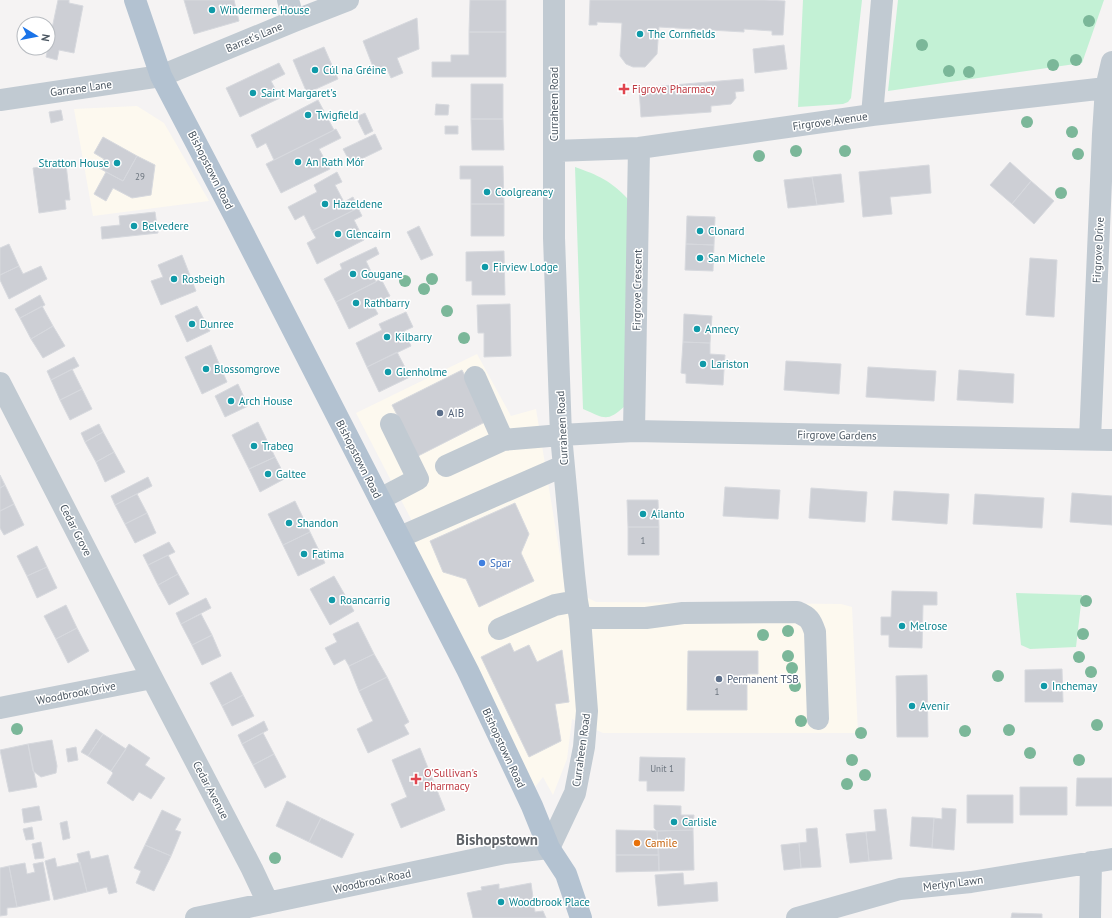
<svg xmlns="http://www.w3.org/2000/svg" width="1112" height="918" font-family="'PT Sans',sans-serif">
<rect width="100%" height="100%" fill="#f5f3f3"/>
<path fill="#fdf9ef" d="M137,106l27,17 45,78 -116,15 -19,-107z
M477,354l34,62 25,-7 29,177 31,16 245,2 11,3 6,126h-255l-31,-14 -5,40 -14,36 -10,-18 -8,10 -130,-260 8,-4 -57,-110z"/>
<path fill="#c3f1d5" d="M803,0h59l-11,98 -3,4 -5,2 -45,3z
M898,0h206l-22,63 -194,28z
M575,167c23,8 36,14 53,32l-3,207c-19,17 -20,12 -42,3z
M1016,593l66,2 -6,52 -46,2 -9,-4z"/>
<path fill="#cdcfd5" stroke="#d7d9de" d="M58,0h11v3l14,3 -9,47 -15,-3 -2,10 -11,-3z
M184,0h50l5,21 -45,13z
M470,0h36v32h-37z
M590,0h175l20,1 -2,34h-11v-4l-28,-2v3l-85,-5 -2,27 -12,13h-12l-7,-3 -6,-8 2,-33 -25,-1v3h-8z
M417,18l2,31 -22,9 6,15 -12,5 -5,-11 -11,5 -12,-31z
M469,32h37v45h-74v-15h19v-7h18z
M784,45l3,24 -32,4 -2,-24z
M324,47l14,32 -31,14 -14,-33z
M279,63l6,11 -14,7 9,17 -40,19 -14,-29z
M743,79l1,12 -9,1 1,6 -5,6 -20,2v6l-70,5 -2,-29z
M471,84h32v35h-32z
M318,100l16,30 -60,30 -8,-17 -9,5 -6,-13z
M436,104l13,1 -1,10h-13z
M61,110l2,10 -12,3 -2,-11z
M365,113l8,18 -8,4 -9,-18z
M471,119h32l1,31h-32z
M445,126h13v8h-13z
M336,129l5,9 -22,11 11,20 -49,24 -15,-29z
M375,134l7,15 -31,15 -8,-15z
M103,137l34,19 -14,25 -24,-13 5,-9 -10,-6z
M137,156l18,9 -4,30 -19,3 -19,-10 -7,13 -12,-7 12,-22 17,9z
M1010,162l21,19 -19,23 -22,-19z
M66,164l4,36h-5l1,9 -27,4 -6,-45z
M929,165l2,28 -41,4 2,17 -29,3 -4,-45z
M460,166h43l1,38h-33v-25h-11z
M337,172l5,10 -7,3 9,17 9,-5 5,11 -46,23 -8,-16 -9,5 -7,-13 29,-15 -3,-7z
M841,174l3,28 -27,3 -5,-28z
M812,177l5,28 -29,3 -4,-28z
M1031,181l23,20 -20,23 -22,-20z
M471,204h33v32h-33z
M358,208l4,8 -8,4 10,20 -47,24 -10,-21 9,-5 -4,-7z
M155,212l3,21 -56,6 -1,-12 19,-2 -1,-9z
M687,216l28,1 -1,28 -28,-1z
M419,226l14,29 -12,5 -14,-28z
M9,244l10,22 -19,9v-27z
M686,244l28,1 -1,26 -28,-1z
M376,247l3,7 -13,7 10,21 -40,20 -12,-23 18,-10 -2,-5z
M504,251l1,44h-33v-14h-6v-29z
M182,255l14,36 -35,14 -10,-24 12,-4 -5,-12z
M1030,258l27,2 -3,57 -28,-2z
M19,266l4,8 18,-8 6,13 -38,20 -9,-19v-5z
M381,279l9,17 -17,9 5,9 -29,15 -13,-27z
M40,295l5,10 -25,13 -5,-9z
M510,304l1,52 -27,1v-24h-6l-1,-28z
M42,306l11,20 -22,13 -11,-21z
M197,306l13,25 -23,11 -12,-26z
M406,312l7,15 -9,4 7,15 -44,21 -11,-24 26,-13 -3,-6z
M684,314l28,2 -2,27 -27,-1z
M53,326l12,20 -22,12 -12,-19z
M683,342l27,1v11l15,1 -2,30 -37,-2v-9l-5,-1z
M211,345l16,37 -25,12 -17,-37z
M397,352l13,25 -31,15 -12,-25z
M74,357l5,9 -28,14 -4,-9z
M786,361l55,3 -2,30 -55,-4z
M868,367l68,4 -2,30 -68,-4z
M72,369l10,20 -22,11 -9,-20z
M462,370l25,51 -69,35 -26,-51z
M959,370l55,4 -1,29 -56,-3z
M238,384l10,22 -23,11 -10,-21z
M82,389l10,20 -22,11 -10,-20z
M258,422l17,35 -26,12 -17,-34z
M99,424l4,8 -18,10 -4,-9z
M103,432l11,20 -18,10 -11,-20z
M114,452l11,20 -20,10 -9,-20z
M275,457l11,21 -26,14 -11,-23z
M0,475l5,10 -5,3z
M148,477l4,9 -37,19 -4,-9z
M5,485l9,19 -14,7v-23z
M725,487l55,3 -2,29 -55,-3z
M811,488l56,4 -2,30 -56,-4z
M894,491l55,3 -2,30 -55,-4z
M1072,493l40,3v29l-42,-3z
M137,494l10,19 -22,11 -10,-19z
M975,494l69,4 -2,30 -69,-4z
M627,500h31l1,27h-31z
M295,501l15,31 -27,13 -15,-31z
M515,503l14,31 -8,19 13,28 -55,26 -13,-28 -23,-7 -13,-31z
M14,504l10,21 -20,10 -4,-7v-17z
M147,513l9,20 -21,10 -10,-19z
M628,527h31v28h-31z
M310,532l15,31 -27,13 -15,-31z
M169,542l6,10 -27,13 -5,-10z
M37,546l10,21 -20,9 -10,-20z
M168,555l10,19 -20,11 -10,-20z
M47,567l10,21 -20,10 -10,-22z
M178,574l11,20 -20,11 -11,-20z
M334,576l20,35 -24,14 -20,-36z
M892,591l45,1v13h-14l-1,43 -33,-1v-12h-8v-18h10z
M206,598l5,10 -30,16 -5,-11z
M66,605l11,23 -21,11 -12,-23z
M201,614l11,21 -20,10 -11,-21z
M358,622l16,32 -25,12 -4,-7 -11,6 -9,-17 12,-6 -4,-8z
M77,628l12,23 -21,12 -12,-24z
M212,635l9,21 -19,9 -10,-20z
M510,643l4,9 15,-7 8,17 25,-12 7,52 -14,2 6,37 -32,16 -48,-100z
M688,651h70v23h-11v36h-60z
M374,654l13,23 -28,14 -10,-25z
M1062,669l1,33h-38v-32z
M231,672l12,23 -21,11 -12,-23z
M927,675l1,62h-31l-1,-61z
M387,677l22,45 -5,3 5,9 -41,19 -11,-24 16,-8 -14,-30z
M243,695l11,21 -22,10 -10,-20z
M264,721l4,9 -26,14 -4,-9z
M96,729l7,5 -15,22 -7,-4z
M263,733l11,21 -21,11 -11,-21z
M103,734l23,15 -15,22 -23,-15z
M52,740l5,26 -1,7 -15,4 -8,-6 -5,-27z
M28,744l9,43 -28,5 -9,-42z
M129,744l21,14 -5,7 20,13 -14,21 -12,-7 -6,9 -26,-18 6,-10 -2,-2z
M76,747l2,13 -10,2 -2,-13z
M420,748l25,62 -44,18 -10,-24 16,-7 -15,-37z
M274,754l12,23 -21,11 -12,-23z
M640,757l45,1 -1,33h-37v-10h-8z
M1077,778h35v28h-36z
M1020,787h47v28h-47z
M967,795h46v28h-46z
M287,801l34,17 -12,24 -33,-16z
M654,805l27,1v9h13l-1,15 -36,1 -3,-3z
M39,806l3,14 -18,3 -2,-14z
M942,808l14,1 -2,41 -22,-2 2,-30 8,1z
M886,809l6,50 -23,2 -3,-29 10,-1 -2,-21z
M162,810l19,9 -6,11 6,2 -10,24 -26,-11z
M912,817l22,1 -2,30 -22,-2z
M321,818l33,16 -12,24 -33,-16z
M67,821l3,17 -7,2 -3,-17z
M32,827l2,12 -8,1 -3,-11z
M817,828l4,39 -20,1 -2,-25 8,-1 -1,-13z
M616,830l41,1 2,24h-43z
M693,830l1,40 -35,1 -2,-40z
M866,832l3,29 -19,2 -4,-29z
M41,842l3,16 -9,1 -3,-15z
M799,843l2,25 -17,2 -3,-25z
M145,845l26,11 -17,35 -18,-8 5,-12 -7,-3z
M89,851l2,8 17,-4 9,37 -8,2 -2,-7 -20,5 -10,-38z
M616,855h43v16l-43,1z
M55,858l2,9 23,-5 7,30 -33,8 -9,-39z
M43,862l7,38 -33,7 -8,-41 16,-3 2,11 8,-2 -2,-8z
M9,866l8,41 -10,1v7l-7,1v-48z
M683,873l1,12 33,-3 1,19 -60,5 -3,-31z
M531,883l4,29 8,-1 3,7h-73l-6,-25 15,-3 -1,-3 18,-3v5z
M1012,913l30,1v4h-31z"/>
<g fill="none" stroke-linecap="round" stroke-linejoin="round">
<path stroke="#c1cad2" stroke-width="22" d="M288,0l6,21
M0,100l161,-24 133,-55 54,-21
M872,115l10,-115
M554,151l85,-3 233,-33 234,-27
M475,377l28,63
M0,383l152,295 100,191 16,34
M634,431l5,-283
M1090,439l13,-305 3,-46 6,-26
M446,466l57,-26 58,-5 73,-4 478,9
M380,499l38,-20 -27,-55
M400,537l163,-71
M580,618h66l37,-5 114,-1c12,5 14,8 18,20l3,87
M499,629l56,-24 22,-4
M0,708l152,-30
M196,918l309,-65 44,-5 26,-55 9,-46 3,-36 -7,-93 -3,-17 -3,-27 -13,-139 -7,-197v-238
M797,918l103,-29 71,-7 141,-23
M1090,918l1,-56"/>
<path stroke="#b3c2d1" stroke-width="22" d="M135,0l26,76 74,141 233,454 64,135 17,42 17,26 15,44"/>
</g>
<g fill="#7bb799">
<circle cx="1089" cy="21" r="6"/>
<circle cx="922" cy="45" r="6"/>
<circle cx="1076" cy="60" r="6"/>
<circle cx="1053" cy="65" r="6"/>
<circle cx="949" cy="71" r="6"/>
<circle cx="969" cy="72" r="6"/>
<circle cx="1027" cy="122" r="6"/>
<circle cx="1072" cy="132" r="6"/>
<circle cx="796" cy="151" r="6"/>
<circle cx="845" cy="151" r="6"/>
<circle cx="1078" cy="154" r="6"/>
<circle cx="759" cy="156" r="6"/>
<circle cx="1061" cy="193" r="6"/>
<circle cx="432" cy="279" r="6"/>
<circle cx="405" cy="281" r="6"/>
<circle cx="424" cy="289" r="6"/>
<circle cx="447" cy="311" r="6"/>
<circle cx="464" cy="338" r="6"/>
<circle cx="1086" cy="601" r="6"/>
<circle cx="788" cy="631" r="6"/>
<circle cx="1083" cy="634" r="6"/>
<circle cx="763" cy="635" r="6"/>
<circle cx="788" cy="656" r="6"/>
<circle cx="1079" cy="657" r="6"/>
<circle cx="792" cy="668" r="6"/>
<circle cx="1091" cy="672" r="6"/>
<circle cx="998" cy="676" r="6"/>
<circle cx="795" cy="686" r="6"/>
<circle cx="801" cy="721" r="6"/>
<circle cx="1097" cy="725" r="6"/>
<circle cx="17" cy="729" r="6"/>
<circle cx="1009" cy="730" r="6"/>
<circle cx="965" cy="731" r="6"/>
<circle cx="861" cy="733" r="6"/>
<circle cx="1030" cy="753" r="6"/>
<circle cx="852" cy="760" r="6"/>
<circle cx="1079" cy="760" r="6"/>
<circle cx="865" cy="775" r="6"/>
<circle cx="847" cy="784" r="6"/>
<circle cx="275" cy="858" r="6"/>
</g>
<g fill="#0f9aa8" stroke="#fff" stroke-width="1.5">
<circle cx="212" cy="10" r="4"/>
<circle cx="640" cy="34" r="4"/>
<circle cx="315" cy="70" r="4"/>
<circle cx="253" cy="93" r="4"/>
<circle cx="308" cy="115" r="4"/>
<circle cx="298" cy="162" r="4"/>
<circle cx="117" cy="163" r="4"/>
<circle cx="487" cy="192" r="4"/>
<circle cx="325" cy="204" r="4"/>
<circle cx="134" cy="226" r="4"/>
<circle cx="700" cy="231" r="4"/>
<circle cx="338" cy="234" r="4"/>
<circle cx="700" cy="258" r="4"/>
<circle cx="485" cy="267" r="4"/>
<circle cx="353" cy="274" r="4"/>
<circle cx="174" cy="279" r="4"/>
<circle cx="356" cy="303" r="4"/>
<circle cx="192" cy="324" r="4"/>
<circle cx="697" cy="329" r="4"/>
<circle cx="387" cy="337" r="4"/>
<circle cx="703" cy="364" r="4"/>
<circle cx="206" cy="369" r="4"/>
<circle cx="388" cy="372" r="4"/>
<circle cx="231" cy="401" r="4"/>
<circle cx="254" cy="446" r="4"/>
<circle cx="268" cy="474" r="4"/>
<circle cx="643" cy="514" r="4"/>
<circle cx="289" cy="523" r="4"/>
<circle cx="304" cy="554" r="4"/>
<circle cx="332" cy="600" r="4"/>
<circle cx="902" cy="626" r="4"/>
<circle cx="1044" cy="686" r="4"/>
<circle cx="912" cy="706" r="4"/>
<circle cx="674" cy="822" r="4"/>
<circle cx="501" cy="902" r="4"/>
</g>
<g fill="#e0444e" stroke="#fff" stroke-width="1.5">
<path d="M622 83h4v4h4v4h-4v4h-4v-4h-4v-4h4z"/>
<path d="M414 773h4v4h4v4h-4v4h-4v-4h-4v-4h4z"/>
</g>
<g fill="#5c6f8a" stroke="#fff" stroke-width="1.5">
<circle cx="440" cy="413" r="4"/>
<circle cx="719" cy="679" r="4"/>
</g>
<circle fill="#3f7fe0" stroke="#fff" stroke-width="1.5" cx="482" cy="563" r="4"/>
<circle fill="#e8710a" stroke="#fff" stroke-width="1.5" cx="637" cy="843" r="4"/>
<g text-anchor="middle" stroke-width="3" stroke-linejoin="round" paint-order="stroke">
<g font-size="9" fill="#6b747e">
<text x="140" y="180">29</text>
<text x="643" y="544">1</text>
<text x="717" y="695">1</text>
<text x="662" y="772">Unit 1</text>
</g>
<g font-size="11" fill="#0d838f" stroke="#fff" text-anchor="start">
<text x="220" y="14">Windermere House</text>
<text x="648" y="38">The Cornfields</text>
<text x="323" y="74">Cúl na Gréine</text>
<text x="261" y="97">Saint Margaret's</text>
<text x="316" y="119">Twigfield</text>
<text x="306" y="166">An Rath Mór</text>
<text x="109" y="167" text-anchor="end">Stratton House</text>
<text x="495" y="196">Coolgreaney</text>
<text x="333" y="208">Hazeldene</text>
<text x="142" y="230">Belvedere</text>
<text x="708" y="235">Clonard</text>
<text x="346" y="238">Glencairn</text>
<text x="708" y="262">San Michele</text>
<text x="493" y="271">Firview Lodge</text>
<text x="361" y="278">Gougane</text>
<text x="182" y="283">Rosbeigh</text>
<text x="364" y="307">Rathbarry</text>
<text x="200" y="328">Dunree</text>
<text x="705" y="333">Annecy</text>
<text x="395" y="341">Kilbarry</text>
<text x="711" y="368">Lariston</text>
<text x="214" y="373">Blossomgrove</text>
<text x="396" y="376">Glenholme</text>
<text x="239" y="405">Arch House</text>
<text x="262" y="450">Trabeg</text>
<text x="276" y="478">Galtee</text>
<text x="651" y="518">Ailanto</text>
<text x="297" y="527">Shandon</text>
<text x="312" y="558">Fatima</text>
<text x="340" y="604">Roancarrig</text>
<text x="910" y="630">Melrose</text>
<text x="1052" y="690">Inchemay</text>
<text x="920" y="710">Avenir</text>
<text x="682" y="826">Carlisle</text>
<text x="509" y="906">Woodbrook Place</text>
</g>
<g font-size="11" fill="#4a5661" stroke="#fff">
<text transform="translate(254 37) rotate(-23)" y="4">Barret's Lane</text>
<text transform="translate(81 88) rotate(-8)" y="4">Garrane Lane</text>
<text transform="translate(554 104) rotate(-90)" y="4">Curraheen Road</text>
<text transform="translate(830 121) rotate(-8)" y="4">Firgrove Avenue</text>
<text transform="translate(211 170) rotate(63)" y="4">Bishopstown Road</text>
<text transform="translate(1098 250) rotate(-87)" y="4">Firgrove Drive</text>
<text transform="translate(637 290) rotate(-89)" y="4">Firgrove Crescent</text>
<text transform="translate(562 428) rotate(-93)" y="4">Curraheen Road</text>
<text transform="translate(837 435) rotate(1)" y="4">Firgrove Gardens</text>
<text transform="translate(359 459) rotate(63)" y="4">Bishopstown Road</text>
<text transform="translate(76 530) rotate(63)" y="4">Cedar Grove</text>
<text transform="translate(76 693) rotate(-11)" y="4">Woodbrook Drive</text>
<text transform="translate(504 748) rotate(65)" y="4">Bishopstown Road</text>
<text transform="translate(581 750) rotate(-82)" y="4">Curraheen Road</text>
<text transform="translate(211 790) rotate(62)" y="4">Cedar Avenue</text>
<text transform="translate(372 881) rotate(-12)" y="4">Woodbrook Road</text>
<text transform="translate(953 883) rotate(-7)" y="4">Merlyn Lawn</text>
</g>
<g font-size="11" fill="#be3a42" stroke="#fff" text-anchor="start">
<text x="632" y="93">Figrove Pharmacy</text>
<text x="424" y="777">O'Sullivan's<tspan x="424" dy="13">Pharmacy</tspan></text>
</g>
<g font-size="11" fill="#4e5e75" stroke="#fff" text-anchor="start">
<text x="448" y="417">AIB</text>
<text x="727" y="683">Permanent TSB</text>
</g>
<g font-size="11" fill="#366cbe" stroke="#fff" text-anchor="start">
<text x="490" y="567">Spar</text>
</g>
<g font-size="11" fill="#c56008" stroke="#fff" text-anchor="start">
<text x="645" y="847">Camile</text>
</g>
<g font-size="15" font-weight="bold" fill="#5f6368" stroke="#fff">
<text x="497" y="845">Bishopstown</text>
</g>
</g>
<g transform="translate(36 36) rotate(100)"><circle r="19" fill="#ffffff" stroke="#b7bbc0"/>
<path d="M0-3L7 15L0 10L-7 15Z" fill="#1a73e8"/>
<text y="-6" font-size="11" font-weight="bold" text-anchor="middle" fill="#4a5661">N</text>
</g>
</svg>
